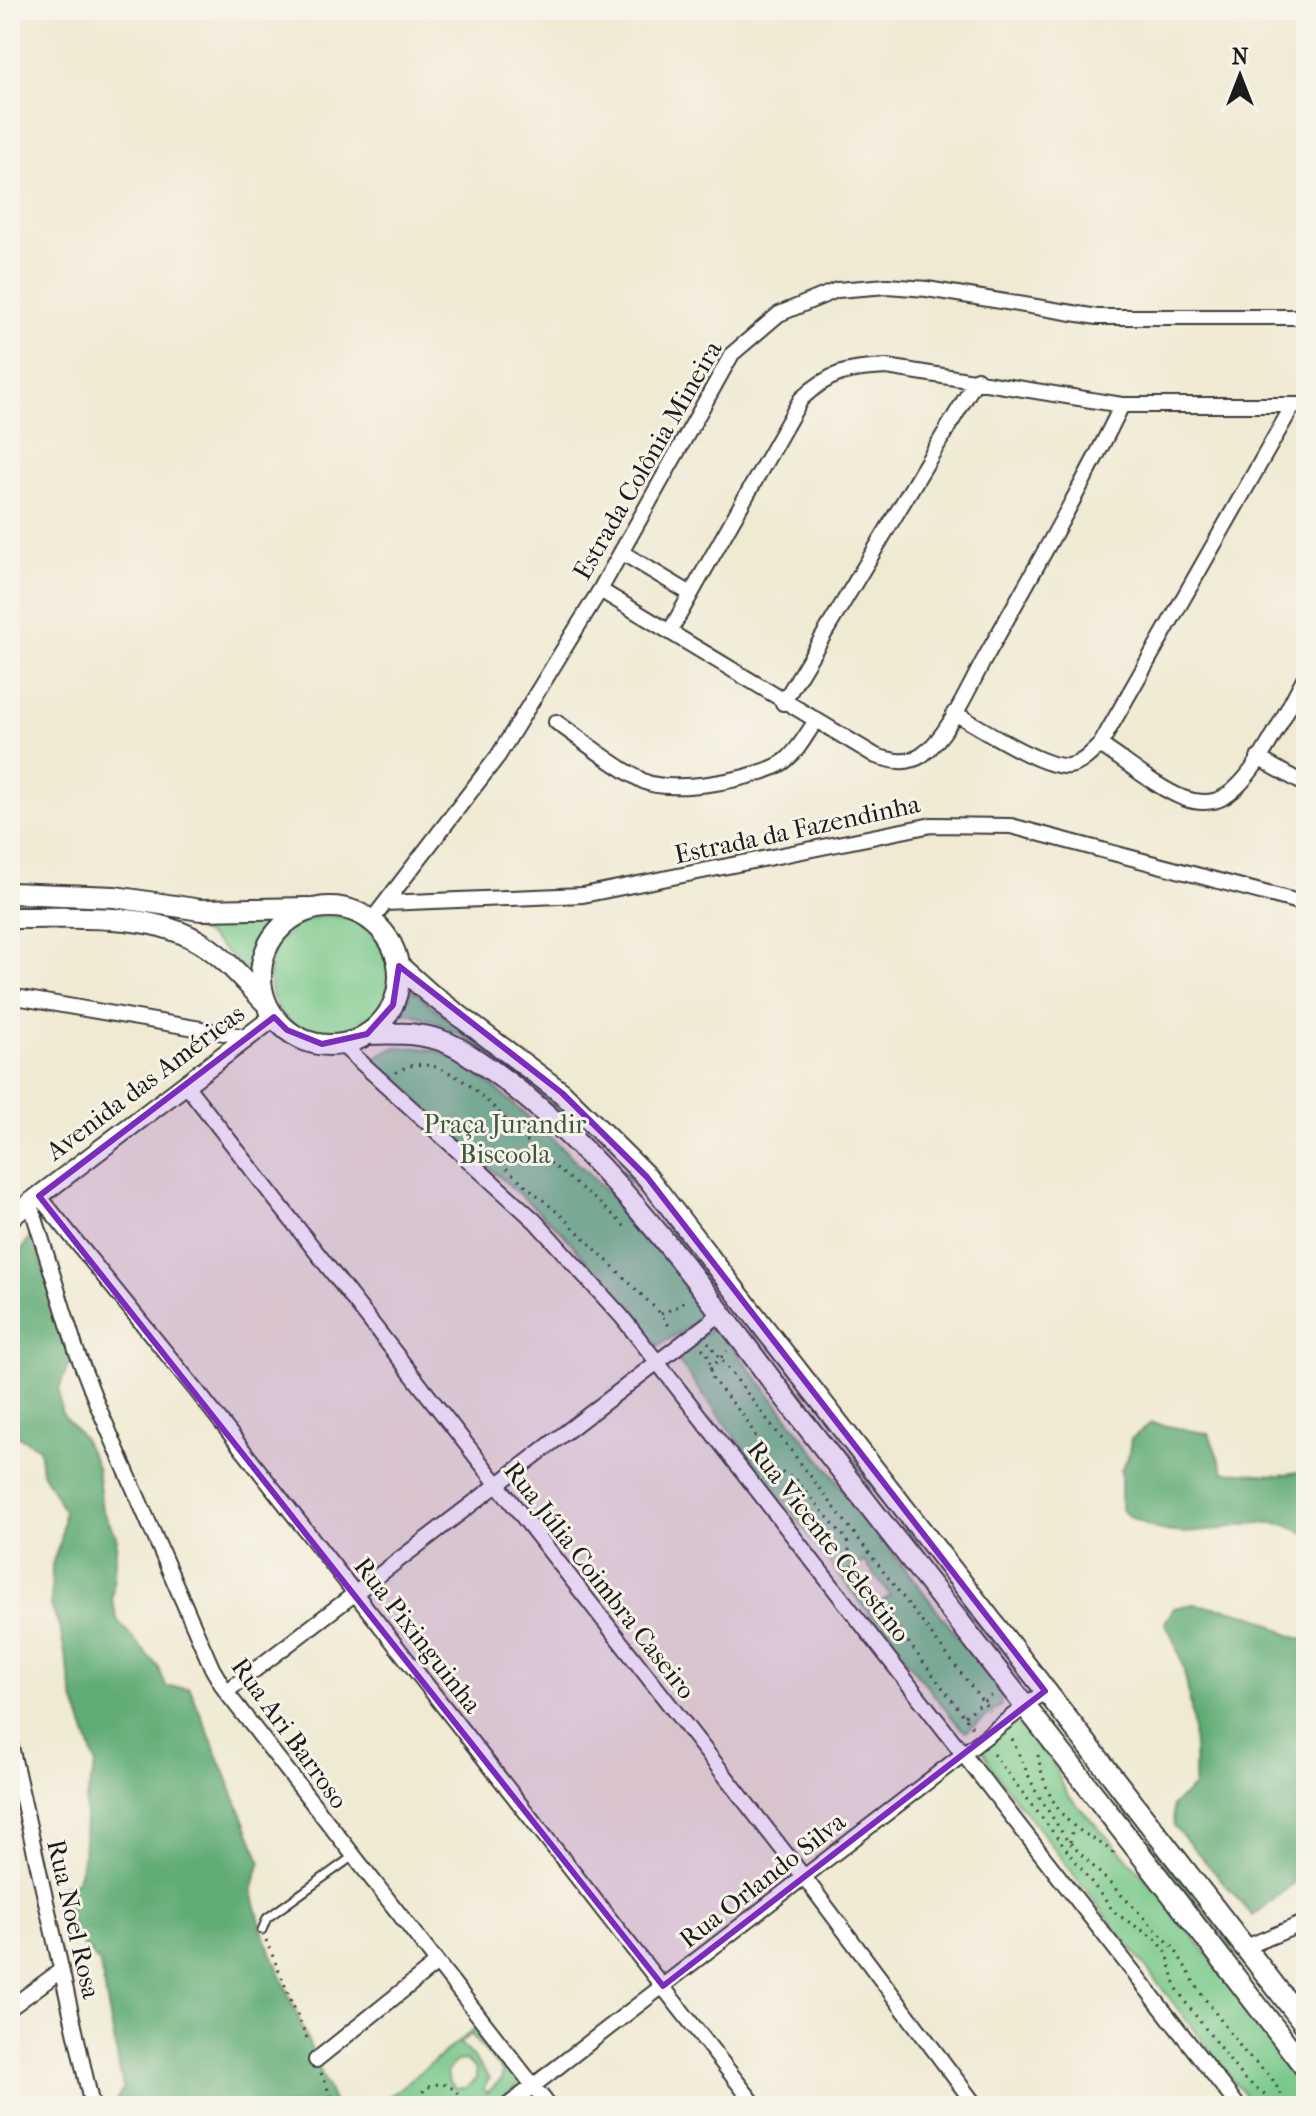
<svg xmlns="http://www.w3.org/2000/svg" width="1316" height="2116" font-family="'IM FELL French Canon',serif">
<rect width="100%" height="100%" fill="#f7f3e8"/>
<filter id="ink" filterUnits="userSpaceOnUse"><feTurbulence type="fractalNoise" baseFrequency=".0125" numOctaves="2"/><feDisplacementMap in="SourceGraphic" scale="16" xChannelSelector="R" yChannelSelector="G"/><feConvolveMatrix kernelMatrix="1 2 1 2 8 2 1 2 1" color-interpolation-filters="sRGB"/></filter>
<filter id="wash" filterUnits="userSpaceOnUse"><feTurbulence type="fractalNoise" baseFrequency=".006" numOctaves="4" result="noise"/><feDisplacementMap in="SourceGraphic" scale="32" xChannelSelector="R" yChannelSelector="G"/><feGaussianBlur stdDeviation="1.8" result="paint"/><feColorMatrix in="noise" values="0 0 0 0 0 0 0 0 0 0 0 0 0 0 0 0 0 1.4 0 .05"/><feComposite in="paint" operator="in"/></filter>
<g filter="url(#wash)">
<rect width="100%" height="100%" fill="#f0ead3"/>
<path fill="#77c88a" stroke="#4a7253" stroke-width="2" fill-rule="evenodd" d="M10,904l78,2 108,14 77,-3 -17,23 -9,31 -39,-35 -26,-13 -90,-15z
M269 976a60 60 0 1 1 120 0a60 60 0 1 1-120 0Z
M411,989l141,112 45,42 57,62 75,97c-21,-10 -63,-77 -81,-99 -43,-52 -179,-185 -244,-190z
M396,1047c19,0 37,1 54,9 49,24 245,212 255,261l-47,29 -97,-115 -187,-165 5,-11z
M738,1316l82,97 203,270z
M716,1325l284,366 1,15 -35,26 -7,-6 -130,-163 -153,-205zM864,1561l26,34 -11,9 -26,-34z
M1043,1706l188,236 75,102 -262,-334z
M1015,1724l13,8 24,30 15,32 94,101 145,187v24h-53l-260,-336 -11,-22z
M480,2025l44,54 -33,27h-114zM471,2034l31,37v8l-15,14 -4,-5 7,-10 -30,-35zM466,2060l10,10v9l-10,9h-10l-7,-6 -2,-10 9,-11z"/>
<path fill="#61ac76" stroke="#3e6449" stroke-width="2" d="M32,1233l39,123 -12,34 2,22 21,25 15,30 5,43 15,26 -5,63 6,22 41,47 7,19 24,1 71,173 -9,30 10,39 73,176h-222l10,-18 -23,-124 -22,-24 -17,-54 15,-4 7,-23 3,-60 10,-35 -22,-65 -14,-71 -9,-22 1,-42 9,-24 3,-29 -22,-39 -3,-24 -22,-13 -7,-18v-160l10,-4z
M1151,1423l58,11 15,38 55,3 27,-4v63c-52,-36 -117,31 -185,-24v-40l7,-12 3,-19z
M1193,1604c23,3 46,6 68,15 16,7 27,19 45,21v233l-53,43 -79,-90 -2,-20 22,-20c2,-54 -3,-117 -29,-164l9,-14z"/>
</g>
<g filter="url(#ink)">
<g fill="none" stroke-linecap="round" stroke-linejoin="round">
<defs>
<path id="service" d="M262,1930l5,-12 85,-61"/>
<path id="minor" d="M621,552l70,42
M600,590l276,166c16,5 31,9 46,-1 26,-18 48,-70 63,-97 47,-84 95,-167 137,-253
M670,631l131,-232c29,-27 46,-30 86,-32l235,38h184
M783,703l194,-324
M954,713c25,13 89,56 115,53 13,-2 22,-13 31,-21l192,-338
M556,722c28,19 56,43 87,59 27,14 118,-2 142,-20 13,-10 21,-26 30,-39
M1100,745c26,16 54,41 83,53 13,5 29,6 41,-1 33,-19 63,-89 82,-122
M1258,758l48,27
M385,903l198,-8 349,-70 79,1 295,78
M372,920l126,-164 102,-166 132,-236 47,-40 58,-24 50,-4 40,3 170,28h209
M10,996l237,41
M341,1044l194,177 87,96 616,789
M186,1085l618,792 172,229
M39,1196l157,194 560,716
M30,1202l46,148 21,54 115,264 14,24 323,414
M226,1692l493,-377
M10,1742l82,364
M1246,1947l60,-25
M10,2008l50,-37
M316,2060l121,-97
M507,2106l538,-415"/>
<path id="tertiary" d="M10,1218l264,-201"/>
<path id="secondary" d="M10,893l105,4 86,13 107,-2
M261 976a69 69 0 1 1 138 0a69 69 0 1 1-138 0Z
M10,918c61,1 140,-8 193,26 25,16 43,39 63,59
M399,966l30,27 133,100 85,84 659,849
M367,1034c32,-1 63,-2 91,14 145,88 249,251 352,382 167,212 332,425 496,639"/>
</defs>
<use href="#service" stroke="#3c3b37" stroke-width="11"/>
<use href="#minor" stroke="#3c3b37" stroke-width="18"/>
<use href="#tertiary" stroke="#3c3b37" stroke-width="22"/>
<use href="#secondary" stroke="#3c3b37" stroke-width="24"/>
<path stroke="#3c3b37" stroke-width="3" stroke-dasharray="2 6" stroke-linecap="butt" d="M396,1073c15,-12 35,-10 52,-1 36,18 62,55 92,82 29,26 61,47 88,76
M470,1137l95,82 96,95 11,16
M661,1314l20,-9 5,-8
M708,1342l282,369
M702,1348l6,7 5,25 34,40 24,47 25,13 51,60 6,29 120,159
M710,1369l17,-18
M965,1716l27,-21
M1012,1739l23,51 32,50 107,108 28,47 44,59 25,23 17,29
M993,1754l122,159 42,27 10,13 9,34 10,16 57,75 23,17 3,11
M1038,1755c4,25 14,53 36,71 13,11 28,16 41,28
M1070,1842l3,-16
M266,1940l43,103
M321,2073l14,33
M415,2106l10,-18 16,-5 15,7 8,16"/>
<use href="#service" stroke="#fff" stroke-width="7"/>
<use href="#minor" stroke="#fff" stroke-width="14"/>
<use href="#tertiary" stroke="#fff" stroke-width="18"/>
<use href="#secondary" stroke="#fff" stroke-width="20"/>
</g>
</g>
<path fill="#7b2cbf" fill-opacity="0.2" stroke="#7b2cbf" stroke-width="6" stroke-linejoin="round" d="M399,966l163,127 85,84 398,514 -382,295 -624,-790 235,-179 13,13 35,14 45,-10 26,-29z"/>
<g text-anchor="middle" stroke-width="6" stroke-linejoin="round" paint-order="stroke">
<g font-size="26" fill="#1c1c1c" stroke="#f7f3e8">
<text transform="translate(647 460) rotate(-60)" y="9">Estrada Colônia Mineira</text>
<text transform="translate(797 829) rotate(-12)" y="9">Estrada da Fazendinha</text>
<text transform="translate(145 1082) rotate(-37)" y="9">Avenida das Américas</text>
<text transform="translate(829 1541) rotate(52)" y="9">Rua Vicente Celestino</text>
<text transform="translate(600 1580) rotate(52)" y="9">Rua Júlia Coimbra Caseiro</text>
<text transform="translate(418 1635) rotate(52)" y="9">Rua Pixinguinha</text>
<text transform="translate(290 1733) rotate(54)" y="9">Rua Ari Barroso</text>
<text transform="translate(762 1880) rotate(-38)" y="9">Rua Orlando Silva</text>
<text transform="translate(74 1919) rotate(77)" y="9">Rua Noel Rosa</text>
</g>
<g font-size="26" fill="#3c5842" stroke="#f7f3e8">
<text x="505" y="1133">Praça Jurandir<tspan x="505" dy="30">Biscoola</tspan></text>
</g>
</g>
<rect width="1316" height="2116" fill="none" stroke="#f7f3e8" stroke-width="40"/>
<g transform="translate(1240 76)" stroke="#f7f3e8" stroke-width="6" paint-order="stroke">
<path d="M0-6L14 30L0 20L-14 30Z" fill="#1c1c1c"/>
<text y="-12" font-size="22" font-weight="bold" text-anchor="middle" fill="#1c1c1c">N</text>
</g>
</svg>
